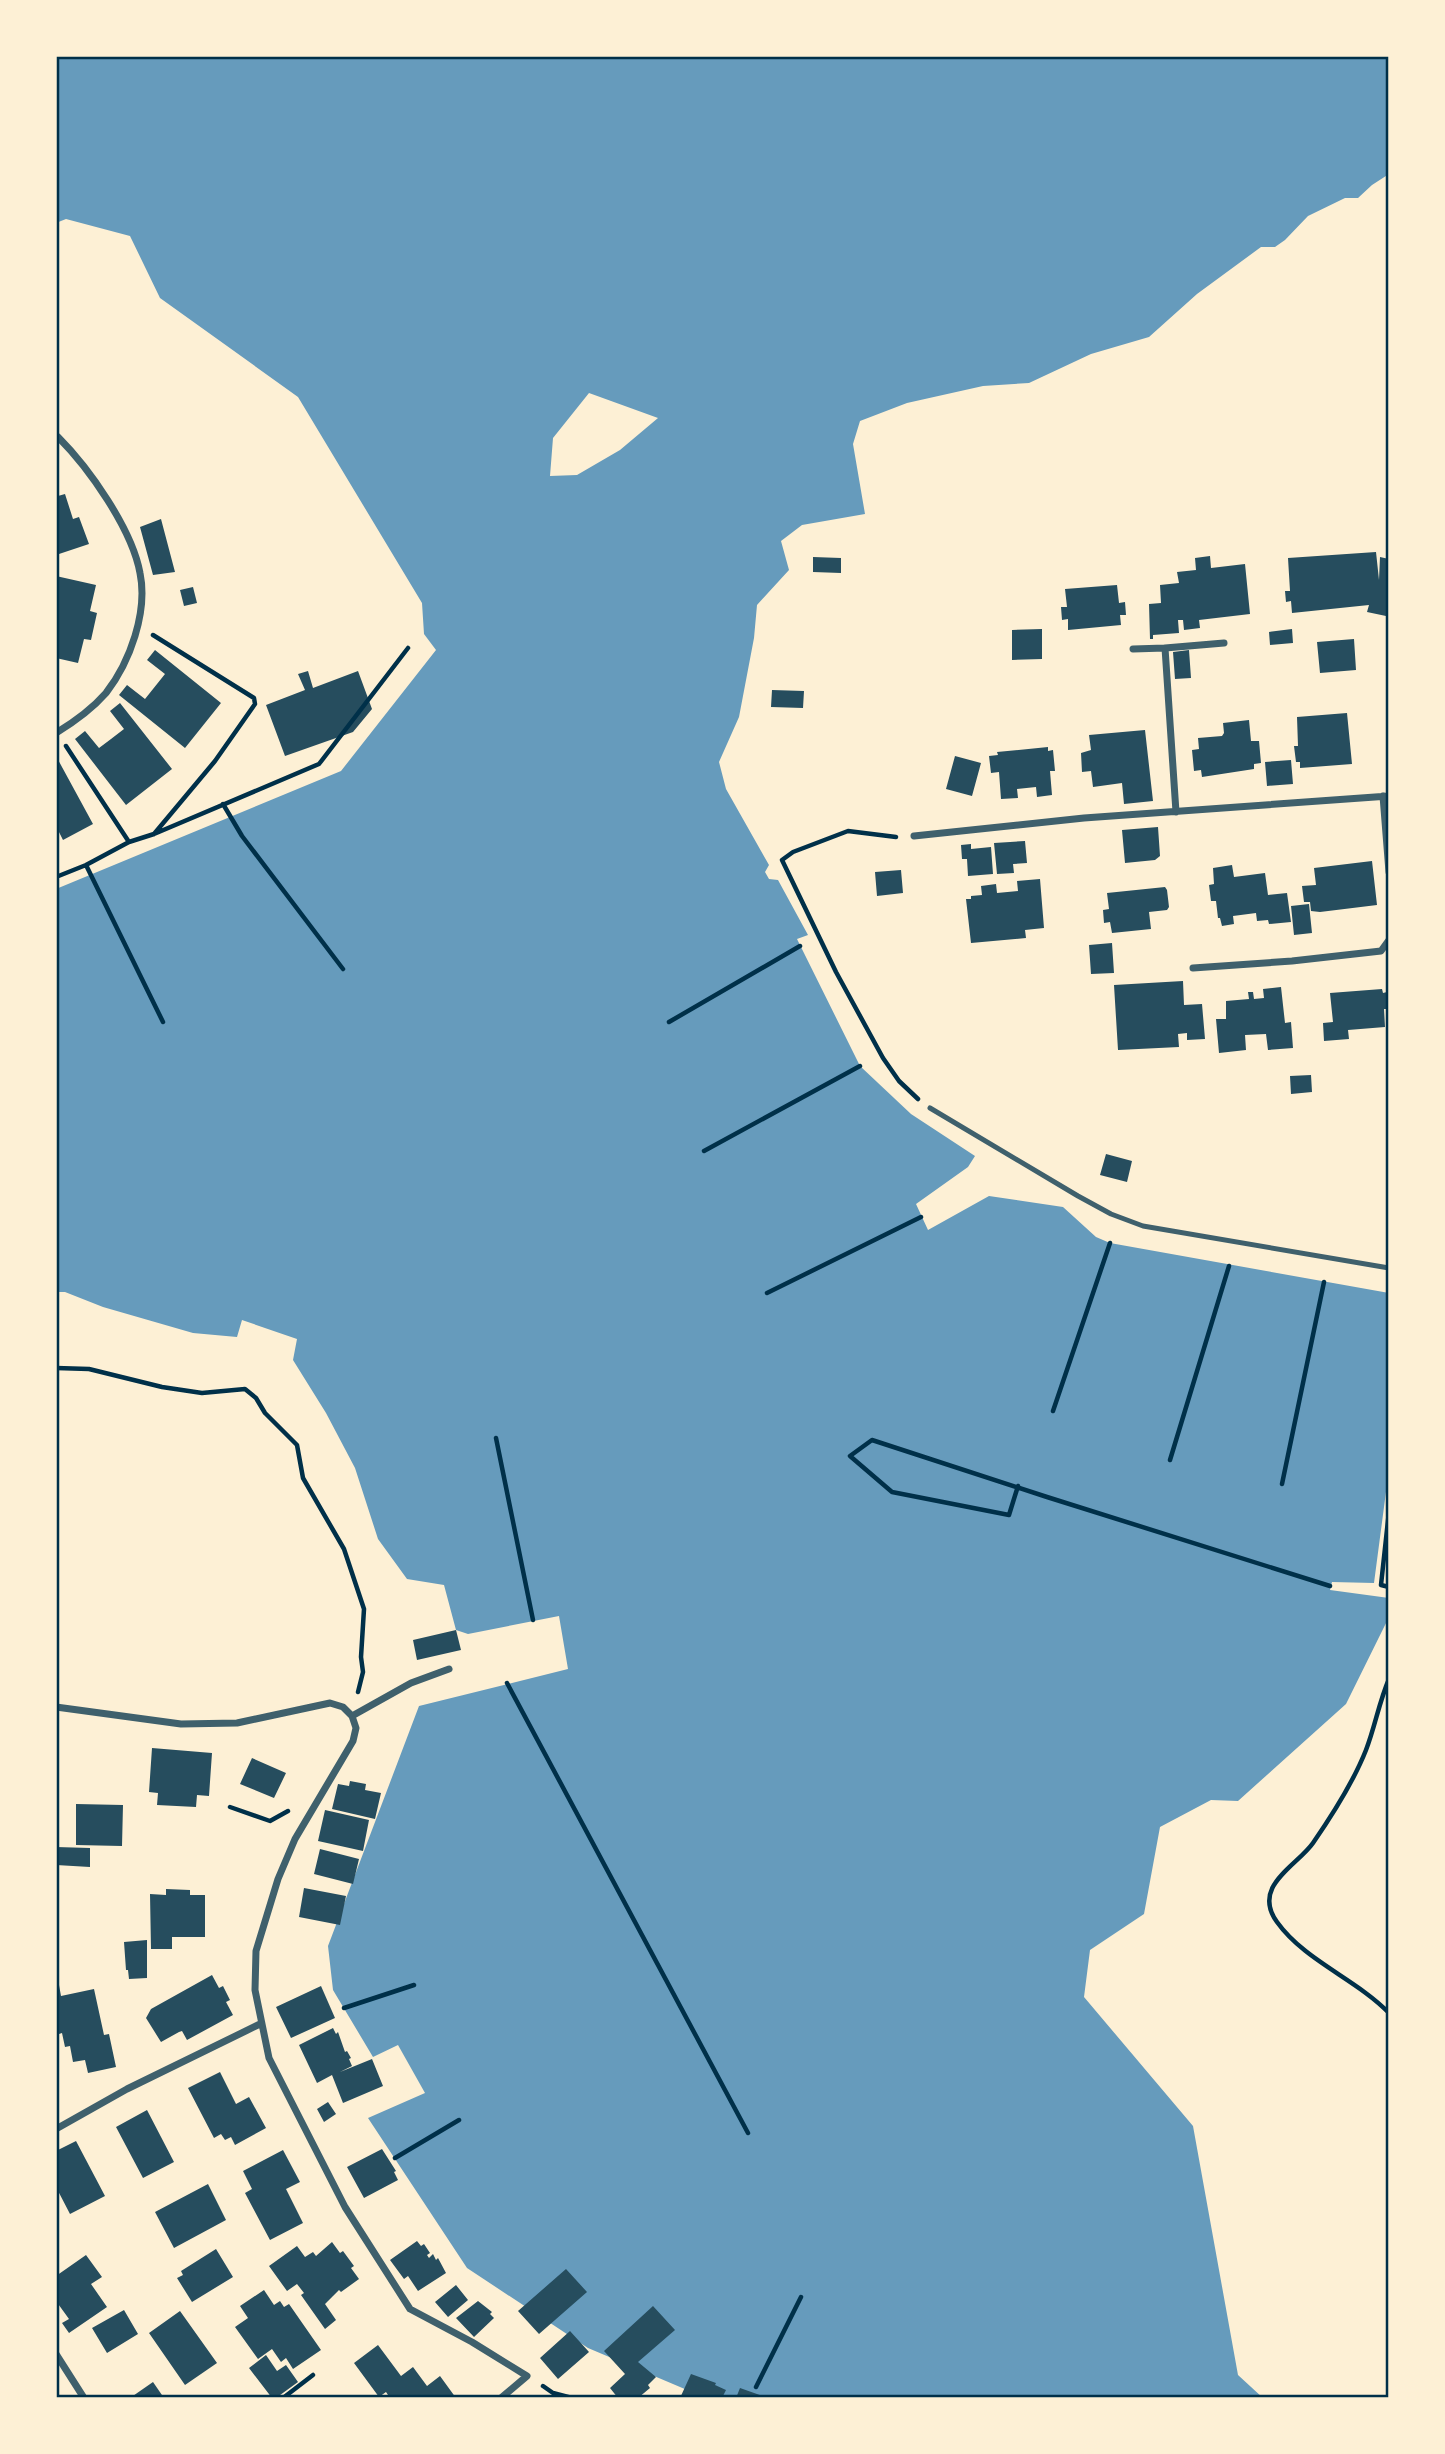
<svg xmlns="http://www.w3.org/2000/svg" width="1445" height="2454" font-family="'Noto Sans',sans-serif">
<rect width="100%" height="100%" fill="#fdf0d5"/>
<path fill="#669bbc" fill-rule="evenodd" d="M56,56h1333v118l-17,11 -14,13h-13l-37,18 -23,24 -10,7h-14l-64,47 -48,43 -58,17 -62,29 -46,3 -76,17 -47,18 -7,23 12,70 -63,11 -21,16 8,29 -32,35 -3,33 -15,79 -20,45 7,27 43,76 -4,7 4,7 9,1 30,55 -11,4 63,127 51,48 64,42 -7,11 -52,37 12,26 61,-34 74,11 33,30 14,6 279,50v176l-15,114 -42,-1 -2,8 59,8v19l-43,87 -108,97 -27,-1 -51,27 -16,87 -54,36 -6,47 109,129 45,249 25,23h-557l-118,-50 -121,-80 -99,-150 57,-25 -27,-48 -25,12 -40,-67 -5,-44 91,-240 149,-37 -9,-53 -91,18 -12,-4 -12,-45 -37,-6 -29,-40 -23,-71 -29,-55 -33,-53 4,-21 -55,-19 -5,17 -44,-4 -90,-26 -38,-15h-9v-403l285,-118 95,-121 -12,-16 -2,-31 -124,-206 -138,-99 -30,-62 -64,-17 -10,4zM589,393l69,25 -38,32 -43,25 -27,1 3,-38z"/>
<path fill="#264d5e" d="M56,491l2,5 7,-2 8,25 6,-2 10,27 -33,11z
M161,519l14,53 -22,3 -13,-48z
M1376,552l3,28 1,-23 9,2v45l-3,12 -19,-4 2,-7 -77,8 -1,-12 -5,1 -1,-11h5l-2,-33z
M1210,556l1,12 34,-4 5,50 -51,6 1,8 -16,2 -1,-10h-5l1,13 -26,2v4h-3l-1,-35 12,-1 -1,-18 19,-2 -2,-11 19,-2 -1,-12z
M813,557l28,1v15l-28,-1z
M56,576l40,9 -6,26 7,2 -6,27 -7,-1 -6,24 -22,-5z
M1117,585l2,18 6,-1 1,13h-6l1,10 -53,5v-11l-6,1 -1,-13h6l-2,-18z
M193,587l4,16 -13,3 -4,-16z
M1042,629v30l-30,1v-30z
M1292,629l1,14 -23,2 -1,-13z
M1354,639l2,31 -36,3 -3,-31z
M155,650l66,53 -36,45 -66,-53 8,-10 18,14 20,-25 -18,-14z
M1189,650l2,28 -16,1 -2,-27z
M308,671l5,17 45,-17 14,38 -19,23 -68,24 -19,-51 39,-15 -7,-16z
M772,690l32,1 -1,17 -32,-1z
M120,703l52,66 -46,36 -51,-66 10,-8 14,17 12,-9 13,-10 -14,-18z
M1347,713l5,51 -52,4v-6h-4l-2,-16h4l-1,-29z
M1249,720l2,21h8l2,22 -7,1v5l-52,8 -1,-7 -7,1 -2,-21 7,-1 -1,-11 24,-2 2,-3 -1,-10z
M1145,730l8,71 -29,3 -2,-21 -29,4 -2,-16 -9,1 -1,-19 10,-3 -2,-15z
M1048,747v4l5,-1 2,21h-5l2,24 -15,2 -1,-10 -19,2 1,9 -17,1 -2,-27 -8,1 -2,-17 9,-1 -1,-3z
M56,756l37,68 -30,16 -7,-14z
M955,756l26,7 -9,33 -26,-7z
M1291,760l2,24 -26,2 -2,-24z
M1158,827l2,29 -5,4 -30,3 -3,-33z
M1025,841l2,22 -14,1 1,9 -17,1 -3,-31z
M971,844v5l20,-2 2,27 -25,2 -1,-17h-5l-1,-14z
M1372,861l5,44 -57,7 -9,-1 -1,-9h-6l-2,-16 14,-1 -2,-17z
M1232,865l2,12 31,-4 3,22 19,-2 4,29 -22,2 -1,-4 -11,1 -1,-8 -23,3 1,8 -12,2 -2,-8h-2l-2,-17h-5l-2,-16 5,-1 -1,-16z
M901,870l2,23 -26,3 -2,-24z
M1040,879l4,49 -19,2 1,8 -55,5 -5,-44h5v-3l11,-1 -1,-9 15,-2 1,9 21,-2 -1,-10z
M1165,887l2,3 2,17 -2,3 -18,2 2,17 -39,4 -2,-11 -6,1 -1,-13 6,-1 -2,-16z
M1309,904l3,29 -18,2 -3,-29z
M1112,943l2,30 -23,1 -2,-29z
M1183,981l1,24 18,-1 3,35 -18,1v-7l-9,1 1,13 -61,3 -4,-65z
M1281,987l4,36 6,-1 2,26 -25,2 -2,-16 -21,1 1,15 -27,3 -3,-34h10v-18l23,-2 -1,-7h5l1,7 10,-1 -1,-9z
M1382,989l1,4 4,-1 1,17h-4l1,18 -37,3 1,9 -25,2 -1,-18 10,-1 -3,-29z
M1311,1075l1,17 -21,2 -1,-18z
M1106,1154l26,7 -5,21 -27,-7z
M456,1630l5,20 -44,10 -4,-20z
M152,1748l60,5 -3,43 -12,-1 -1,12 -39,-2 1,-12 -9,-1z
M252,1758l34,15 -12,25 -34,-14z
M350,1781l16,3 -1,6 16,3 -6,26 -43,-10 6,-25 11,2z
M76,1804l47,1 -1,41 -46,-1z
M325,1810l44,10 -6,31 -45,-10z
M56,1847l34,1v19l-34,-2z
M320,1849l39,10 -6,25 -39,-10z
M304,1888l42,8 -6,29 -41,-8z
M166,1889l24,1v5h15v42h-33v12h-21l-1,-55 16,1z
M147,1940v38l-18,1 -1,-9h-2l-2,-28z
M212,1975l7,13 4,-2 7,14 -4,2 7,13 -46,25 -5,-9 -3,1 -18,10 -15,-24 5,-9z
M59,1985l2,11 33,-7 10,46 5,-1 7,33 -28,6 -3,-13 -12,2 -3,-16 -5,1 -3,-14 -6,2v-49z
M321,1986l14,32 -44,20 -15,-31z
M333,2028l3,6 2,-2 7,20 2,-1 4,7 -2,1 3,7 -12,6 32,-13 11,27 -40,17 -11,-28 -15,8 -18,-38z
M220,2072l16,32 13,-7 17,31 -31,17 -4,-8 -6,3 -4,-6 -7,4 -26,-50z
M328,2102l8,12 -12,8 -7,-13z
M147,2110l27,52 -31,16 -27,-51z
M76,2141l29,55 -35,18 -14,-27v-36z
M382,2149l14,22 -2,1 4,8 -34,18 -17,-31z
M283,2150l17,32 -14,7 17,34 -33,17 -25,-47 7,-4 -9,-18z
M208,2184l18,36 -52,28 -19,-36z
M417,2241l4,5 3,-2 6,9 -3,2 2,3 4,-4 3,6 2,-2 8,15 -28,18 -10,-15 -4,3 -14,-19z
M332,2242l8,11 3,-2 11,15 -3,2 8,11 -18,13 -2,-2 -14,14 11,16 -11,9 -24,-34 3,-2 -7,-9 -10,7 -18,-25 28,-20 8,11 8,-5 3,4z
M216,2249l17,28 -41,25 -15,-24 6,-3 -2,-4z
M86,2255l16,22 -11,7 16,23 -38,26 -7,-10 7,-4 -13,-18v-25z
M566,2269l21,23 -48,42 -21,-23z
M456,2285l12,15 -20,17 -13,-15z
M264,2290l10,15 6,-4 4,6 5,-3 32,46 -28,19 -7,-11 -5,4 -9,-13 -14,10 -23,-32 13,-9 -8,-12z
M478,2301l14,11 -2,2 4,4 -20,19 -18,-19z
M653,2306l22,24 -37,32 18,15 -8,8 2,3 -12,10h-20l-8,-10 15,-14 -21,-23z
M124,2310l14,24 -31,19 -15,-25z
M180,2311l37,52 -32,22 -36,-52z
M570,2331l19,21 -31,27 -18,-21z
M378,2345l23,31 12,-9 14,19 13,-10 16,22h-66l-4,-6 -7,5 -25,-34z
M266,2355l11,16 9,-6 12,17 -22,16h-4l-23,-30z
M691,2374l25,9 -1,2 11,5 -4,8h-42z
M153,2382l11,16h-34z
M740,2388l28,10h-32z"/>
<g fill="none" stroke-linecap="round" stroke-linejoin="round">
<path stroke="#003049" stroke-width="4.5" d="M153,635l101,63 1,6 -40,57 -61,73
M66,746l63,96
M223,804l19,32 101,133
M896,837l-48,-6 -55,21 -11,8 54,112 47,86 16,23 19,18
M86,865l77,157
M56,877l30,-12 43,-23 25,-8 165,-70 89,-116
M669,1022l131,-76
M704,1151l156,-85
M767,1293l154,-76
M56,1368l33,1 73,18 40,6 43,-4 11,9 9,15 32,32 6,33 41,71 20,60 -3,48 2,15 -5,20
M1053,1411l57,-168
M496,1438l37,182
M1170,1460l59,-194
M1282,1484l42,-202
M1018,1486l-9,29 -117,-23 -42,-36 22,-16 175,57 283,89
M1389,1511l-8,74 8,2
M1389,1679c-10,23 -14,48 -23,71 -13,33 -33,64 -53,93 -16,23 -62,43 -36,79 28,39 79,57 112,91
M507,1683l241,450
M230,1807l40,14 18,-10
M344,2008l70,-23
M395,2158l64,-38
M543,2386l10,7 19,5
M756,2387l45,-90
M283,2398l30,-23"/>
<path stroke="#3f606c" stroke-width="5" d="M930,1108l148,88 33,18 32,12 246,42"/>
<path stroke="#3f606c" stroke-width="7" d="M1165,648l59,-5
M1133,649l32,-1 11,164
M56,733c18,-11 36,-24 50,-40 24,-31 42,-81 34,-120 -8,-44 -51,-105 -82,-136
M1383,796l6,76
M914,836l170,-18 305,-22
M1193,968l99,-7 89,-10 8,-11
M56,1707l125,17 56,-1 93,-20 13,4 9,9 59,-33 38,-14
M352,1716l4,12 -3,13 -58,98 -17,40 -22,72 -1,39 14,68 76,149 65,102 62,33 55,34 -26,22
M56,2129l71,-40 133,-65
M56,2354l28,44"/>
</g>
<rect width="1445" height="2454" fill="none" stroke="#fdf0d5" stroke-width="116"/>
<rect x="58" y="58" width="1329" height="2338" fill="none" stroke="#003049" stroke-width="2.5"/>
</svg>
